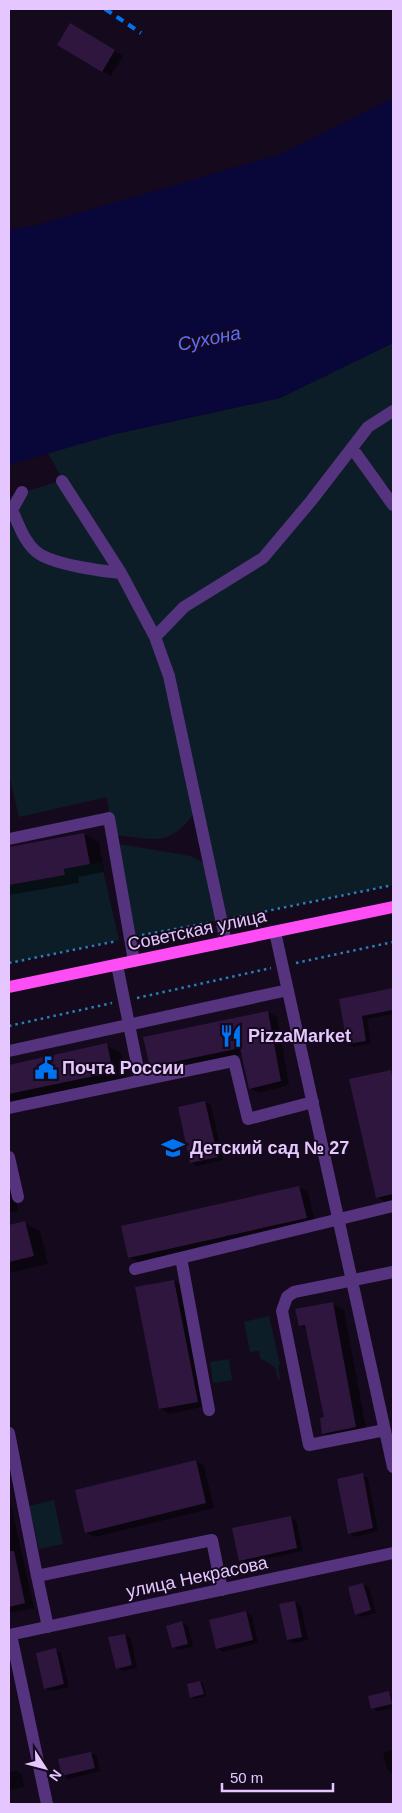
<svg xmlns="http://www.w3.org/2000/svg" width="402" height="1813" font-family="Arial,sans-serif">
<rect width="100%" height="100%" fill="#150a1d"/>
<path fill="#0d1d27" d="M393,343v149l-37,-39 37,52v380l-263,53 -17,-95 77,13 19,9 -12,-56c-28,41 -42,29 -85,26l-5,-38 -88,20 -10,-42v-278l54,-17 -15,-27 67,-19 165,-36z
M101,862l18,78 -110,23v-78l56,-10 -1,-6z
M269,1316l11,49h-2l2,14 -2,1 -3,-13 -15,-9 -1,-7 -9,1 -6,-30z
M229,1359l3,21 -19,3 -3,-21z
M54,1500l9,44 -24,5 -10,-43z"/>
<path fill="#09063a" d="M393,98v245l-113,55 -165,36 -106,31v-236l25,-3 247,-72z"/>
<path fill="#0007" d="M70,24l53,32 -12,20 -53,-32z
M84,834l15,8 5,30 -26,5 1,6 -70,12v-48z
M392,989l1,25 -26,5 4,24 -17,4 -6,-3 -7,-44z
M268,1012l9,5 12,68 -30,8 -9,-5 -8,-34 -83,17 -8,-5z
M106,1045l15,8 6,27 -118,25v-39z
M391,1071l2,2v128l-8,1 -8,-5z
M205,1102l6,3 12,55 -26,6 -6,-4z
M9,1169l9,42 -9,2z
M299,1187l9,5 7,30 -177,40 -9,-5 -7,-30z
M25,1223l15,8 8,33 -39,9v-46z
M174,1281l8,5 24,120 -37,8 -9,-6z
M332,1304l12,6 23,123 -32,7 -11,-7 2,-15 -19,-88 -7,-5z
M196,1461l8,5 10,42 -119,29 -9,-5z
M363,1475l5,3 10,53 -23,6 -6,-4z
M9,1496l25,112 -25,5z
M290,1517l6,3 7,31 -57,12 -6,-3z
M363,1584l6,4 7,25 -14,4 -6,-3z
M295,1602l6,4 7,34 -14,3 -6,-3z
M246,1612l6,4 6,27 -35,9 -5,-4z
M182,1623l6,3 5,21 -14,3 -6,-3z
M125,1635l6,3 6,30 -14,3 -6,-3z
M55,1650l6,3 8,34 -18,4 -6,-3z
M200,1682l3,1 3,13 -12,3 -2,-2z
M389,1693l4,2v13l-16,3 -5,-3z
M393,1750v24l-5,-3 -5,-18z
M91,1753l6,3 3,15 -31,8 -6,-4z
M16,1771l6,3 2,13 -15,3v-18z"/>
<path fill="#2f163f" d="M70,23l45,27 -13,22 -45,-27z
M84,833l6,31 -26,5 1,6 -56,10v-38z
M393,988v22l-31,6 4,25 -19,3 -8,-45z
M268,1011l13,70 -32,8 -9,-41 -90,19 -7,-30z
M107,1043l6,29 -104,22v-29z
M391,1070l2,10v114l-17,4 -27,-119z
M205,1101l13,56 -28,6 -12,-56z
M299,1186l8,32 -179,40 -7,-32z
M25,1221l9,35 -25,6v-37z
M174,1280l24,122 -39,7 -24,-122z
M333,1302l23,125 -34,7 -2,-16 4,-1 -19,-92 -6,1 -4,-17z
M196,1460l10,43 -121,30 -10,-43z
M363,1473l10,55 -25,6 -11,-55z
M291,1516l6,32 -58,13 -7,-33z
M9,1551h5l11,52 -16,4z
M363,1583l8,27 -16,5 -7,-28z
M295,1601l7,36 -15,3 -8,-36z
M246,1611l7,29 -37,9 -7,-29z
M182,1621l6,23 -16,4 -6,-22z
M125,1634l7,31 -16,4 -8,-32z
M56,1648l8,36 -20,5 -8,-36z
M200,1681l4,13 -14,4 -3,-14z
M389,1691l3,13 -21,5 -3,-13z
M91,1752l4,16 -33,8 -4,-17z"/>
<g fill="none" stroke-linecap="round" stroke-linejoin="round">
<path stroke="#2780b3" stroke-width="2.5" stroke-dasharray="2.5 4" stroke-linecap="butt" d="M233,918l160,-33
M142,935l66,-12
M9,963l108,-22
M296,963l97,-21
M137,998l134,-30
M9,1026l103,-23"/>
<path stroke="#56337e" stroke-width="12" d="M352,448l41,57
M62,481l59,92 34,64 14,39 57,266
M22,492l-10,18c7,15 14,37 29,45 18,10 59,16 80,18
M155,637l29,-30 79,-49 48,-57 57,-74 25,-16
M9,839l100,-21 25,143
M275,932l118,535
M117,965l23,114
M9,1051l279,-61
M9,1108l225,-47 14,58 65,-17
M9,1157l9,40
M181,1258l28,152
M135,1269l258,-63
M385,1430l-76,15 -27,-134 5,-14 7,-5 99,-20
M9,1433l28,143
M48,1627l-11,-51 175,-36 10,50
M9,1635l384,-82
M11,1635l36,169"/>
<path stroke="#ff4df6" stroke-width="12" d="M9,987l384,-80"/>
<path stroke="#0073f1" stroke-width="4" stroke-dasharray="8 6" stroke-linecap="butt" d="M105,9l36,24"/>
</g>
<defs>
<symbol id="restaurant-bare" viewBox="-9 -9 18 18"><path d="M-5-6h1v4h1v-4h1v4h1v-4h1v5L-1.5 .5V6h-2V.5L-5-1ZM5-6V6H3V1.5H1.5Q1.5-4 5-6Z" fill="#0073f1" stroke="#150a1d" stroke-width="2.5" paint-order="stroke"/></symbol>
<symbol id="civic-bare" viewBox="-9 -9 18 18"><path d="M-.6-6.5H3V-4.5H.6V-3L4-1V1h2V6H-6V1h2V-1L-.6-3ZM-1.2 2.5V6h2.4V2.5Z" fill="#0073f1" stroke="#150a1d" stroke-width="2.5" paint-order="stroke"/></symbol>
<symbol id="school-bare" viewBox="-9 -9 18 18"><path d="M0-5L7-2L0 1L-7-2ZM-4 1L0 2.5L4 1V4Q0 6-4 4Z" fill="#0073f1" stroke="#150a1d" stroke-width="2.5" paint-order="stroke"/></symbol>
</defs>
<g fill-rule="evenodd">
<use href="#restaurant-bare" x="215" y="1020" width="32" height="32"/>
<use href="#civic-bare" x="30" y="1052" width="32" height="32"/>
<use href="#school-bare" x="157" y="1132" width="32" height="32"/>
</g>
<g text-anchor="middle" stroke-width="4" stroke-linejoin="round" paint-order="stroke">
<g font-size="18" fill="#e5c6ff" stroke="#150a1d">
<text transform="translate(197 930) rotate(-12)" y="6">Советская улица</text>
<text transform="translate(197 1577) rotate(-12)" y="6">улица Некрасова</text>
</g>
<g font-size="18" font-weight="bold" fill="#e5c6ff" stroke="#150a1d" text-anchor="start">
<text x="248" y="1042">PizzaMarket</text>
<text x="62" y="1074">Почта России</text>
<text x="190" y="1154">Детский сад № 27</text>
</g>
<g font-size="19" font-style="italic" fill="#5d6fff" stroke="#150a1d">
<text transform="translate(209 338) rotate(-11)" y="7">Сухона</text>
</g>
</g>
<rect width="402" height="1813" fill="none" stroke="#e5c6ff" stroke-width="20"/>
<g transform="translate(45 1768) rotate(126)" stroke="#150a1d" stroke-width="4" paint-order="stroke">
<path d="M0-4L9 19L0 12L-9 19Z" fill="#e5c6ff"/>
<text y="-8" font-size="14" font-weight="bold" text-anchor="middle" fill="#e5c6ff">N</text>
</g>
<path d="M222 1783v8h111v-8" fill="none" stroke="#e5c6ff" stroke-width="2.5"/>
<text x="230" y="1783" font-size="15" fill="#e5c6ff" stroke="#150a1d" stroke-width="4" paint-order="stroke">50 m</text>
</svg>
